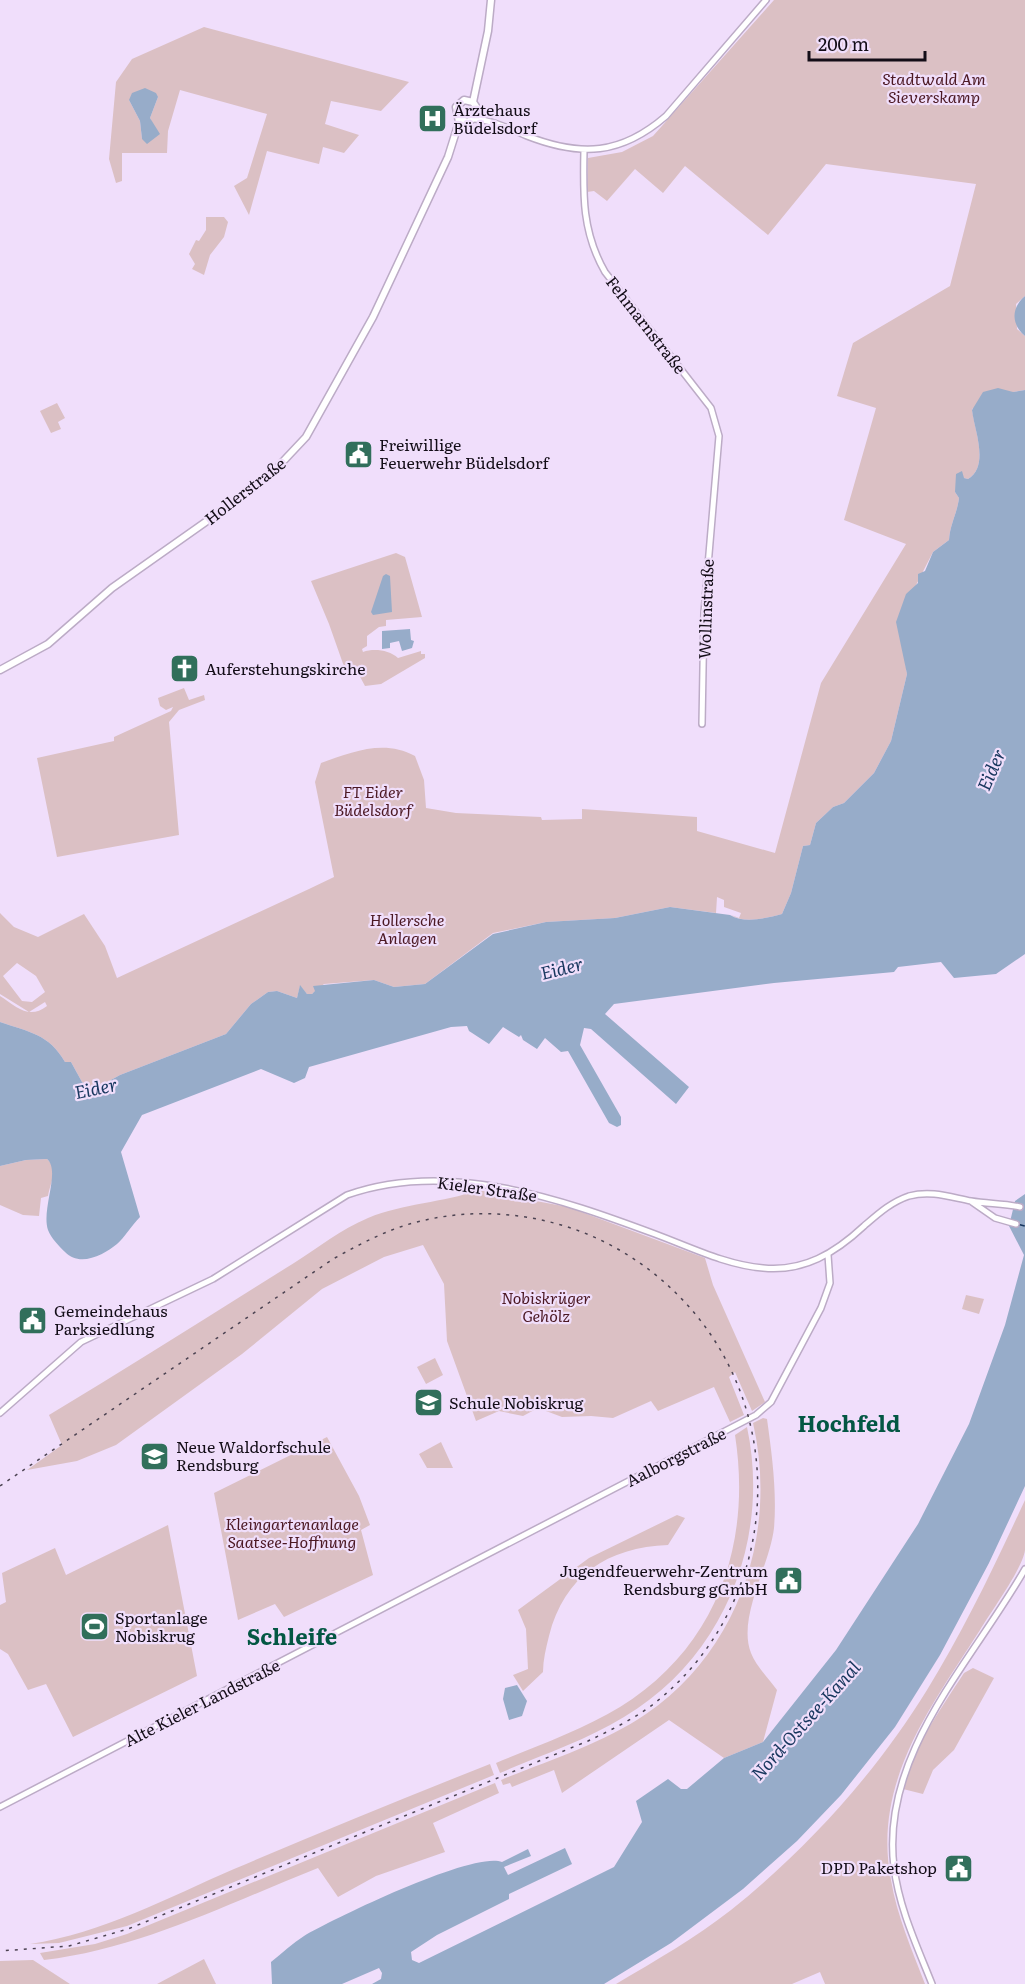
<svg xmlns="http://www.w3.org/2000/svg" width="1025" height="1984" font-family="Literata,serif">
<rect width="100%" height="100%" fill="#f0defb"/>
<path fill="#dbc0c4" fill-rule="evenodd" d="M774,0h251v296l-9,8 1,25 8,7v54l-12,2 -41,17c2,20 18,57 -4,70l-4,-1 -9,14 4,6c-2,16 -9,26 -10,42l-16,12 -19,37 -9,72 2,13 -16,67 -17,32 -30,30 -11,4 -17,16 -6,22 -7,1 -12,47 -9,21c-15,4 -37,10 -51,1l8,3 2,-5 -17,-6v-7l-7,-3 -1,16 -46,-6 -55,11 -69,4 -53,11 -68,51 -31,3 -20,-7 -50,4 -12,10h-5l-7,-8 -3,12 -20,-7 -9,1 -17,12 -25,30 -106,41 -20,11 -10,1 -8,-5 -11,-20h-6c-16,-28 -36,-30 -65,-40v-26c17,11 29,24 47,10l-2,-4 -16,10 -29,-18v-81l14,14 24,10 46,-23 21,32 12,32 192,-89 25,-12 -19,-95 6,-19c31,-11 63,-24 94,-7l9,24 2,28 30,5 85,4 1,3 40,-1v-10l115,8v14l78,22 46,-170 85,-139 -62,-24 32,-112 -39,-12 16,-53 97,-57 26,-102 -150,-20 -58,71 -83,-69 -22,27 -28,-24 -28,32 -13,-10 -7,1 1,-34 34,-6 31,-16zM17,963l19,13 9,16 -13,10 -10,-1 -19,-25z
M204,27l205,55 -28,29 -50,-10 -6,23 34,11 -15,18 -21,-6 -4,17 -52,-13 -18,64 -15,-29 13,-8 20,-64 -87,-24 -12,41 -1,22h-45v28l-6,2 -7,-24 7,-77 16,-23zM158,97l-8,21 3,7 -11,14 -2,-18 -11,-21z
M206,217h18l4,5 -4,15 -14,18 -6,20 -12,-6 3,-5 -6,-10 7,-14 3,1 7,-11z
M57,403l8,15 -7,4 3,7 -10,4 -11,-22z
M396,553l9,4 17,60 -36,3v6l-7,1 -12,9v10l-5,3 1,3c11,-4 26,-2 35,6l23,-7v3h4v4l-44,26 -16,2 -7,-13 -11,2 -18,-51 -18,-43z
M184,688l5,12 15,-5 1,5 -26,10 -10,12 10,113 -122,22 -20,-99 77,-17v-4l57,-26 2,-4 -7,3 -6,-4 -2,-8z
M47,1159c12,11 3,24 1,37l-7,2 -2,18 -16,-1 -23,-10v-39l26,-6z
M478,1190l90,17 137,51 8,27 52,117 -13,9 -17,-39 -6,5 15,38 -14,7 -16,-35 -56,24 -7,-10 -38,17 -22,-2 -29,1 -24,-9 -15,8 -24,-5 -23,10 -29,-80 -3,-57 -21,-39 -39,12 -62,32 -80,65 -126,91 -39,16 -50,9 35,-25 -13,-30c82,-49 163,-101 245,-152 25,-16 46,-33 74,-45 36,-15 75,-15 110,-28z
M966,1295l18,4 -5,15 -17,-5z
M435,1358l8,17 -17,9 -9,-17z
M763,1418l4,1c5,36 10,73 7,109 -4,37 -37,90 -23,125 5,13 18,26 26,37l-14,52 -39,16 -55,-38 -107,73 -8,-23 -42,17 -2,-4 -7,2 -2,-5c48,-20 101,-36 145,-66 94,-64 132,-183 107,-291z
M747,1427c24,112 -23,231 -123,290 -39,24 -83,38 -124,56l-4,-10c41,-17 86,-33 124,-56 97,-60 132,-163 115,-272z
M327,1437l32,59 11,29 -9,5 12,45 -89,42 -9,-13 -37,16 -24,-127z
M441,1442l12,26h-26l-8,-14z
M1025,1500c0,16 0,34 0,50 -2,18 -35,63 -45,80 -49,77 -108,152 -89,250 6,36 21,70 34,104h-100l-5,-12 -28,12h-176c39,-23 79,-46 115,-74 75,-60 145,-137 196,-220 37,-60 68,-125 98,-190z
M677,1515l8,3 -17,27c-60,2 -104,31 -119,91 -3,12 -6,24 -6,36l-20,19 -10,-16 15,-6 -2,-40 -8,-19 71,-52z
M168,1525l29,151 -124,61 -27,-53 -18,6 -20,-36 -8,-5v-44l6,-3 -4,-29 53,-25 11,27z
M973,1668l21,10 -40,72 -21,20 -10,24 -20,-5c11,-43 37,-79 61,-116z
M490,1764l4,11 -367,151 -68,17 -29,1c73,-11 137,-46 204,-75 85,-36 170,-71 256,-105z
M495,1783l4,10 -66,30 12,29 -69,24 -38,21 -20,-29c-89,35 -178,81 -274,92l-4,-7 55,-9 32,-10z
M204,1959l12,25h-59z
M33,1960l37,24h-70v-23z"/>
<path fill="#97acc9" d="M145,88l11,5 2,4 -8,21 10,16 -13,10 -5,-5 -2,-18 -11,-21 3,-7z
M1025,296v40c-14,-12 -14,-28 0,-40z
M998,388l15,4 12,-2v564l-29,20 -42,4 -13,-16 -43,5 -4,5 -120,11 -160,21 -9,10 84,73 -13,17 -85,-75 -7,-1 -4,17 41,72v8l-4,2 -8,-4 -41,-72 -7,1 -16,-14 -8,11 -14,-9 -2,-5 -2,2 -16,-10 -14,17 -20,-13 -2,-5 -16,1 -142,40 -4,11 -11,5 -33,-14 -119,46 -21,37 19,65c-8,8 -16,21 -23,27 -12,10 -37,24 -52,8 -6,-6 -14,-14 -17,-22 -7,-21 13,-59 -1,-71l-21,1 -26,6v-144c29,10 49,12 65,40h6l11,20 8,5 10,-1 20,-11 106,-41 25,-30 17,-12 9,-1 20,7 3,-13 7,9h5l3,-3 -2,-5 61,-6 20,7 31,-3 68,-50 53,-12 69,-4 55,-11 60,8c15,9 37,3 52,-1l9,-21 12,-47 7,-1 6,-22 17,-16 11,-4 30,-30 17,-32 16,-67 -11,-52 10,-28 12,-11v-9l7,-3 8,-19 16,-12c1,-16 8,-26 10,-42l-4,-6 1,-18 6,-3 2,7 4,1c22,-13 6,-50 4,-69l11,-18z
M386,574l4,2 2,36 -19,3 -2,-3 12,-36z
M410,629l1,11 3,1 -2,7 -10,3 -3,-10 -9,2v5l-8,1v-18z
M1025,1194v292l-36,77 -49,92 -45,72 -54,68 -44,46 -54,48 -72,54 -67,41h-232l9,-5 1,-6 -3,-5 -37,16h-70l-1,-22c11,-9 22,-19 33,-26 31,-18 169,-85 198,-74l26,-13 3,7 -27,11 4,8 57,-27 7,16 -63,30v5l-72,36 -26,17 1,8 7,3 195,-96 28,-45 -6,-21 32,-22 13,10h6l37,-31 39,-16 73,-92 82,-126 51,-100 36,-99 19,-70 -15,-29 6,-25z
M517,1685l10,16 -5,15 -13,4 -6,-21 2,-11z"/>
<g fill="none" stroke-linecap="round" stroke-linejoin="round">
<path stroke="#18375e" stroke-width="1.5" stroke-dasharray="8 6" stroke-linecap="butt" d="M1017,1224l8,2"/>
<defs>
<path id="secondary" d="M474,119c18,1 36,10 53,17 54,21 94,19 139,-20l100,-116
M584,150c-1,45 -2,82 21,122l106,136 8,28 -15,177 -2,111
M972,1202l23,16 21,6
M0,1413l81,-71 132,-63 134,-84c101,-36 214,4 308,39 35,13 71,31 108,34 41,4 72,-15 101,-42 14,-12 27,-24 45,-30 22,-6 41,1 62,5 17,3 33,2 49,6
M0,1807l756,-392 15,-13 50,-94 9,-25 -2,-28
M932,1984c-15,-38 -33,-76 -38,-117 -14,-113 78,-205 131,-298"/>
<path id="primary" d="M473,102l15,-71 3,-31
M0,670l48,-26 64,-56 129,-91 33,-26 32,-34 67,-120 75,-160 11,-35 -3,-15 8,-7 9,2 4,6 -2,9 -7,5 -9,-3"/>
</defs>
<use href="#secondary" stroke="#bcabc6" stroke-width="8"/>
<use href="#primary" stroke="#bcabc6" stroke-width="9"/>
<use href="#secondary" stroke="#fff" stroke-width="5"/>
<use href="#primary" stroke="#fff" stroke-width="6"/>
<path stroke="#4c4352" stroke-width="1.5" stroke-dasharray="3 6" stroke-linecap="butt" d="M0,1486l333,-227c29,-16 57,-31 88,-38 50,-12 101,-9 150,7 56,19 106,57 140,107 79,117 56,278 -55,367 -20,16 -45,28 -68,39l-460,188 -59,17 -69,5"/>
</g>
<defs>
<symbol id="hospital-square" viewBox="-11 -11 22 22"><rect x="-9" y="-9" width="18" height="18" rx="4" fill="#316f5b" stroke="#f0defb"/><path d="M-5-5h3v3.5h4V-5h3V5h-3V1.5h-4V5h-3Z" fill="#fff"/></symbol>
<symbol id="civic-square" viewBox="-11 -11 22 22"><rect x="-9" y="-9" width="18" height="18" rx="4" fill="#316f5b" stroke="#f0defb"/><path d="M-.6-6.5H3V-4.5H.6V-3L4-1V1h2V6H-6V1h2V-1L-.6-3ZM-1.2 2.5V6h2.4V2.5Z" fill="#fff"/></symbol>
<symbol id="church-square" viewBox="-11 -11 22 22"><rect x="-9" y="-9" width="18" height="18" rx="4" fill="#316f5b" stroke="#f0defb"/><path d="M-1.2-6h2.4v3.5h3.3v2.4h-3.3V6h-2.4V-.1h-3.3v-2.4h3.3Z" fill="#fff"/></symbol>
<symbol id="school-square" viewBox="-11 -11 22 22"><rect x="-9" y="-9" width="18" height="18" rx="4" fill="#316f5b" stroke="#f0defb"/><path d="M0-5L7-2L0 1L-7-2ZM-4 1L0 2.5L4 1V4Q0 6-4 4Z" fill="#fff"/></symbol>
<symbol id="stadium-square" viewBox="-11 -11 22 22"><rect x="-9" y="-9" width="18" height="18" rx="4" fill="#316f5b" stroke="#f0defb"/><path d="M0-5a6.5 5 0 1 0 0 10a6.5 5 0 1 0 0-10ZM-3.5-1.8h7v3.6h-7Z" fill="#fff"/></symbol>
</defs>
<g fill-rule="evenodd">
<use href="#hospital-square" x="416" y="102" width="33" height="33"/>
<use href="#civic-square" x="342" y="438" width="33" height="33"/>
<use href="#church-square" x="168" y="652" width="33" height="33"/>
<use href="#civic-square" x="16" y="1304" width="33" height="33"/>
<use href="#school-square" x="412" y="1386" width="33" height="33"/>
<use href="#school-square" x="138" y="1440" width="33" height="33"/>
<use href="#civic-square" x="772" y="1564" width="33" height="33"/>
<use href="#stadium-square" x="78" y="1610" width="33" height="33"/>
<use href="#civic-square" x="942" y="1852" width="33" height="33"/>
</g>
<g text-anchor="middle" stroke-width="4.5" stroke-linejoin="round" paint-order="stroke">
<g font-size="16" font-style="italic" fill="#4b1823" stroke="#f0defb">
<text x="934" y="85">Stadtwald Am<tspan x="934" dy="18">Sieverskamp</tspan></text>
<text x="373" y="798">FT Eider<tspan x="373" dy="18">Büdelsdorf</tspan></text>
<text x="407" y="926">Hollersche<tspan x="407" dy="18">Anlagen</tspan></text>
<text x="546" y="1304">Nobiskrüger<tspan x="546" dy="18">Gehölz</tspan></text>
<text x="292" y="1530">Kleingartenanlage<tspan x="292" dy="18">Saatsee-Hoffnung</tspan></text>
</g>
<g font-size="16" fill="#130d17" stroke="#f0defb" text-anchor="start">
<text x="453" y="116">Ärztehaus<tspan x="453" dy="18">Büdelsdorf</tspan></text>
<text x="379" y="451">Freiwillige<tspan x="379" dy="18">Feuerwehr Büdelsdorf</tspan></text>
<text x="205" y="675">Auferstehungskirche</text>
<text x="54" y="1317">Gemeindehaus<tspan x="54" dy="18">Parksiedlung</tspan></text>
<text x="449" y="1409">Schule Nobiskrug</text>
<text x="176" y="1453">Neue Waldorfschule<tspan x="176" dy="18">Rendsburg</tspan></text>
<text x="768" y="1577" text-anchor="end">Jugendfeuerwehr-Zentrum<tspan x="768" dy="18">Rendsburg gGmbH</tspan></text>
<text x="115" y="1624">Sportanlage<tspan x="115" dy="18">Nobiskrug</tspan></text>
<text x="937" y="1874" text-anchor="end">DPD Paketshop</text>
</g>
<g font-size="16" fill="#130d17" stroke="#f0defb">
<text transform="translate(646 325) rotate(52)" y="6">Fehmarnstraße</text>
<text transform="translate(245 491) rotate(-38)" y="6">Hollerstraße</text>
<text transform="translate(706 609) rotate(-88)" y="6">Wollinstraße</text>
<text transform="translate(487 1189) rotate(8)" y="6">Kieler Straße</text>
<text transform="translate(676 1457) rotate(-27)" y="6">Aalborgstraße</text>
<text transform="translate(202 1703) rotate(-27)" y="6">Alte Kieler Landstraße</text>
</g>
<g font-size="18" font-style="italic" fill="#18375e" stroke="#f0defb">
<text transform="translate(992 770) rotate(-66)" y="6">Eider</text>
<text transform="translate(562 969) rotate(-14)" y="6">Eider</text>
<text transform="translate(96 1089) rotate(-12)" y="6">Eider</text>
<text transform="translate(806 1721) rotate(-48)" y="6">Nord-Ostsee-Kanal</text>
</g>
<g font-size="22" font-weight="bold" fill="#035743" stroke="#f0defb">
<text x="849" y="1432">Hochfeld</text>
<text x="292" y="1645">Schleife</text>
</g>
</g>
<path d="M809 51v9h116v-9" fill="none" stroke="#130d17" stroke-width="3"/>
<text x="818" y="51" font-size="18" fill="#130d17" stroke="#f0defb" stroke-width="4.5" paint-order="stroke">200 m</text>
</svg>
